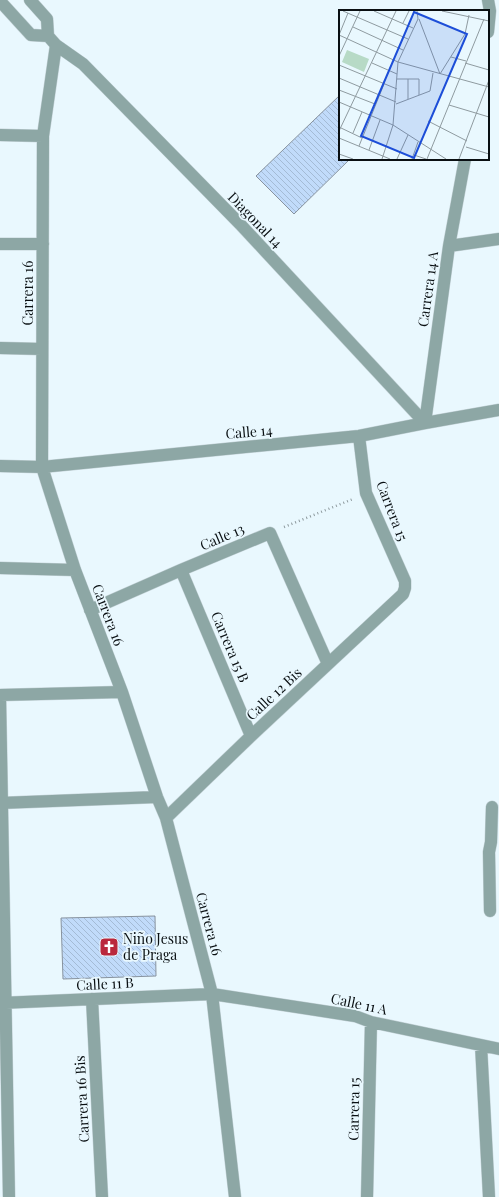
<svg xmlns="http://www.w3.org/2000/svg" width="499" height="1197" font-family="'Playfair Display',serif">
<defs>
<pattern id="building-back-hatch" width="6" height="6" patternUnits="userSpaceOnUse"><rect width="6" height="6" fill="#c1dbfa"/><path d="M-1 5l2 2M0 0l6 6M5-1l2 2" fill="none" stroke="#a4bbd5"/></pattern>
</defs>
<rect width="100%" height="100%" fill="#e9f8fe"/>
<path fill="url(#building-back-hatch)" stroke="#88939f" d="M340,95v64h10l-56,55 -38,-38z
M155,916l1,60 -93,3 -2,-61z"/>
<g fill="none" stroke-linecap="round" stroke-linejoin="round">
<defs>
<path id="minor" d="M30,0l17,19 1,17
M0,1l31,34 17,1
M488,32l2,-21 -2,-11
M48,36l8,9 -13,91 -1,331 33,103 47,122 35,105 9,21 46,176 23,203
M56,45l27,19 157,160 185,199
M0,135l43,1
M0,244h43
M449,246l50,-7
M0,348l42,1
M425,423l24,-177 16,-87
M0,466l42,1 317,-31 66,-13 74,-13
M0,568l75,2
M181,570l70,166
M90,610l91,-40 89,-37 58,131
M0,695l9,502
M0,695l122,-3
M0,803l157,-6
M166,818l85,-82 152,-142 2,-6v-7l-39,-88 -7,-57
M490,911l-1,-59 2,-10 1,-35
M92,999l10,198
M0,1003l212,-9 143,22 16,6 128,27
M481,1045l8,152
M367,1197l4,-175"/>
</defs>
<use href="#minor" stroke="#c5d3d8" stroke-width="13"/>
<path stroke="#8d999d" stroke-width="2.5" stroke-dasharray="1 3" stroke-linecap="butt" d="M284,527l69,-28"/>
<use href="#minor" stroke="#8da7a5" stroke-width="12"/>
</g>
<defs>
<symbol id="church-square" viewBox="-11 -11 22 22"><rect x="-9" y="-9" width="18" height="18" rx="4" fill="#ba283d" stroke="#e9f8fe"/><path d="M-1.2-6h2.4v3.5h3.3v2.4h-3.3V6h-2.4V-.1h-3.3v-2.4h3.3Z" fill="#fff"/></symbol>
</defs>
<g fill-rule="evenodd">
<use href="#church-square" x="98" y="936" width="22" height="22"/>
</g>
<g text-anchor="middle" stroke-width="3.5" stroke-linejoin="round" paint-order="stroke">
<g font-size="14" fill="#090f12" stroke="#e9f8fe">
<text transform="translate(255 220) rotate(46)" y="5">Diagonal 14</text>
<text transform="translate(428 289) rotate(-82)" y="5">Carrera 14 A</text>
<text transform="translate(28 293) rotate(-90)" y="5">Carrera 16</text>
<text transform="translate(249 432) rotate(-5)" y="5">Calle 14</text>
<text transform="translate(392 511) rotate(69)" y="5">Carrera 15</text>
<text transform="translate(222 537) rotate(-23)" y="5">Calle 13</text>
<text transform="translate(108 615) rotate(69)" y="5">Carrera 16</text>
<text transform="translate(230 647) rotate(67)" y="5">Carrera 15 B</text>
<text transform="translate(274 694) rotate(-43)" y="5">Calle 12 Bis</text>
<text transform="translate(209 924) rotate(75)" y="5">Carrera 16</text>
<text transform="translate(105 984) rotate(-3)" y="5">Calle 11 B</text>
<text transform="translate(359 1004) rotate(12)" y="5">Calle 11 A</text>
<text transform="translate(82 1099) rotate(-93)" y="5">Carrera 16 Bis</text>
<text transform="translate(354 1109) rotate(-89)" y="5">Carrera 15</text>
</g>
<g font-size="14" fill="#090f12" stroke="#e9f8fe" text-anchor="start">
<text x="123" y="944">Niño Jesus<tspan x="123" dy="16">de Praga</tspan></text>
</g>
</g>
<g transform="translate(339 10)">
<rect width="150" height="150" fill="#e9f8fe"/>
<path d="M8,40l22,9 -5,13 -22,-10z" fill="#b7dac6"/>
<path fill="none" stroke="#8f9ba0" stroke-width="1" d="M4,1l65,28M35,1l39,17M103,1l47,10M80,9l21,55M64,13l6,-12M14,17l50,23M0,25l59,27 91,25M0,25l9,-22M0,46l21,-45M112,47l15,4M33,53l25,11M126,53l24,7M0,55l58,24M101,64l25,-40 4,-19M0,68l57,24M58,69h22v16M0,80l36,14M69,89v-20M0,92l54,23 53,34M57,94l34,-13 3,-18M110,95l40,12M89,111l39,20M0,117l23,11M0,121l57,-120M14,123l9,-21M0,128l51,21M20,136l25,-62M127,137l23,7M30,140l11,-30M0,144l14,5M75,145l12,4M43,149l11,-34 5,-63 20,-43 -1,-8M58,149l11,-24M73,149l6,-17M88,149l57,-140M120,149l30,-79"/>
<path fill="#1d4ed8" fill-opacity="0.15" stroke="#1d4ed8" stroke-width="2" d="M75,2l53,22 -53,124 -53,-22z"/>
<rect width="150" height="150" fill="none" stroke="#090f12" stroke-width="2"/>
</g>
</svg>
